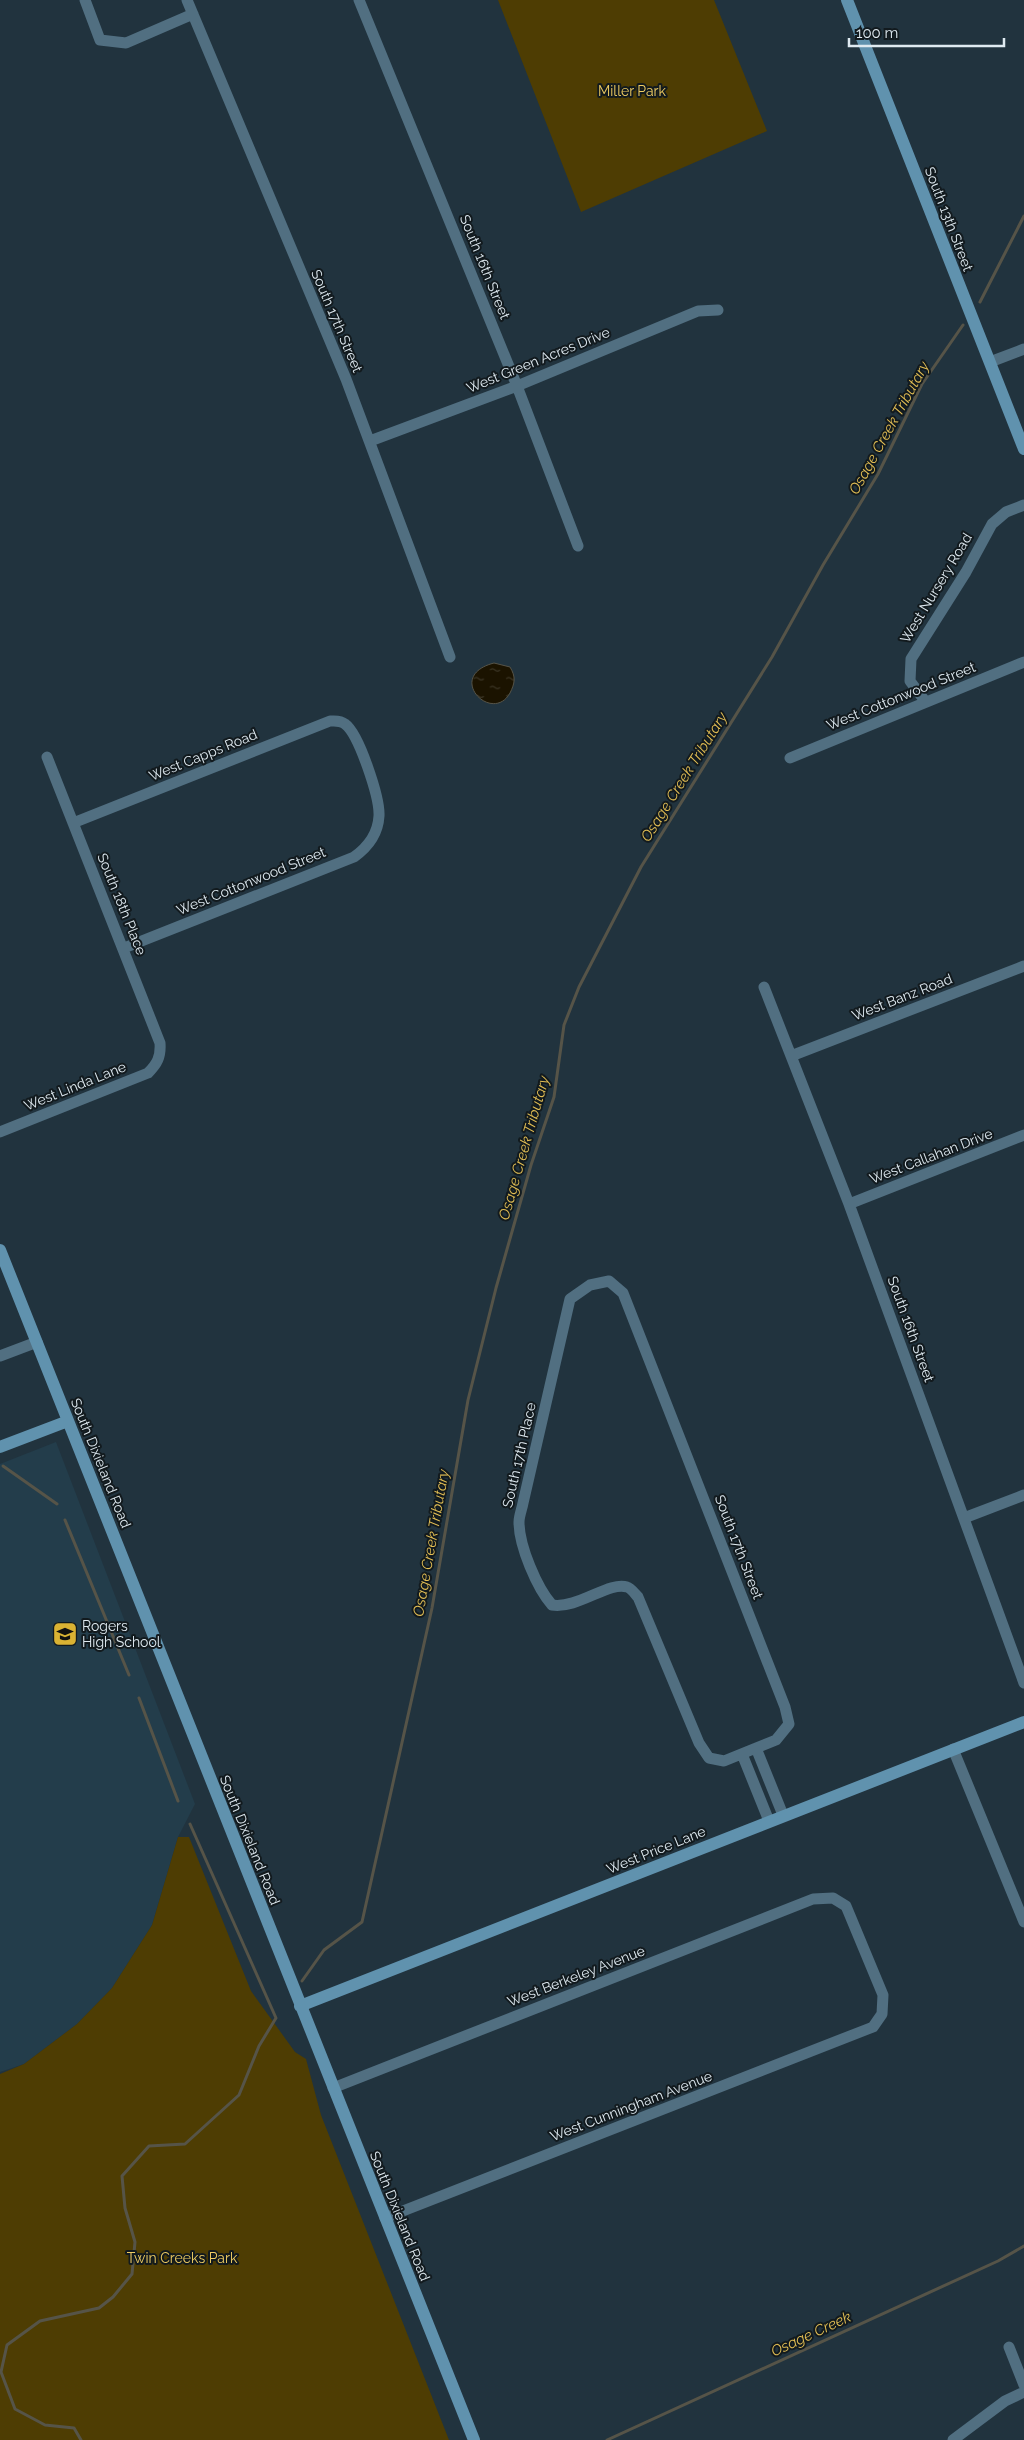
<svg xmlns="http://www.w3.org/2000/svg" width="1024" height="2440" font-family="Raleway,sans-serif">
<defs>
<pattern id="water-ripples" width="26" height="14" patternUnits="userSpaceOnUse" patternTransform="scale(1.25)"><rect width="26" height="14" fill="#1b1300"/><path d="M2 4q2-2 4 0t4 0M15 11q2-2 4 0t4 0" fill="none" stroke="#3c3626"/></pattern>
</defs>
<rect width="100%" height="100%" fill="#21333e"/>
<path fill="#233d4b" d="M56,1442l139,362 -17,33 -26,88 -40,63 -35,36 -53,40 -24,8v-608z"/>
<path fill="#4e3d03" d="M498,0h216l53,131 -186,81z
M178,1837h11l62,154 44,61 11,7 15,56 128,325h-449v-366l24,-10 53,-40 35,-36 40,-63z"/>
<path fill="url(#water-ripples)" stroke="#565448" d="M494,663l16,4c6,10 5,16 0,26 -18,32 -66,-17 -16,-30z"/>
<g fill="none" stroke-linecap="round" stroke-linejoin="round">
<path stroke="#565448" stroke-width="3" d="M980,302l44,-86
M3,1466l54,38
M65,1520l64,155
M139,1698l39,103
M302,1981l22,-31 38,-28 70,-314 36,-208 28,-112 35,-123 23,-68 10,-72 15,-38 62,-120 131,-210 51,-92 55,-91 44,-90 41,-59
M81,2440l-7,-12 -29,-3 -30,-16 -14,-37 6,-27 33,-24 59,-13 14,-11 19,-23 3,-32 -10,-34 -3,-32 27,-30 36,-2 54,-49 20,-49 17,-28 -86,-194
M607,2440l391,-179 26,-15"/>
<path stroke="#516f81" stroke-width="11" d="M85,0l15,40 26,3 67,-29
M187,0l159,379 104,278
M359,0l158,386 61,160
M990,362l34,-13
M370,441l147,-55 181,-75 20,-1
M925,701l-15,-20 1,-22 55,-87 26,-48 14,-12 18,-7
M790,758l234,-96
M73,823l257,-102c5,0 10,-1 15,3 14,10 35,74 34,92 -1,18 -11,31 -25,41l-230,91
M764,987l85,217 175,479
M791,1056l233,-90
M0,1132l148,-59c9,-9 13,-16 12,-30l-113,-286
M849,1204l175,-69
M609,1281l14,12 162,414 4,17 -13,16 -20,8 -32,13 -15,-3 -10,-15 -61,-146c-3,-3 -7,-9 -11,-10 -18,-6 -49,22 -75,18 -15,-17 -33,-59 -33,-83 0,-6 3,-13 4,-19l47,-204 20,-14z
M0,1356l37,-14
M964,1518l60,-23
M756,1748l27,67
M953,1749l71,173
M742,1754l27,67
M333,2088l480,-189 20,-1 13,8 37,89 -1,19 -9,13 -488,191
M1009,2347l15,38
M953,2440l52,-39 19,-9"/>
<path stroke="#6092ae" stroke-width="12" d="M847,0l177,449
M0,1250l474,1190
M0,1447l68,-26
M300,2006l724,-284"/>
</g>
<defs>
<symbol id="school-square" viewBox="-11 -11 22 22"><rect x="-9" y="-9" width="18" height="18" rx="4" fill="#dab333" stroke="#121a1e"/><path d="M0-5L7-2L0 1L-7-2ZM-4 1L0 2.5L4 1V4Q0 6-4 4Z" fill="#111"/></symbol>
</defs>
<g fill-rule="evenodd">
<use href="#school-square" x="51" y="1620" width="28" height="28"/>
</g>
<g text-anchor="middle" stroke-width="4" stroke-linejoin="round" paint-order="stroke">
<g font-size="14" fill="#efcc62" stroke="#121a1e">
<text x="632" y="96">Miller Park</text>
<text x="182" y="2263">Twin Creeks Park</text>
</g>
<g font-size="14" fill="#dfeaf1" stroke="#121a1e">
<text transform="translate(949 219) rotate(69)" y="5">South 13th Street</text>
<text transform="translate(485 267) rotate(68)" y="5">South 16th Street</text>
<text transform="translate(337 321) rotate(67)" y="5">South 17th Street</text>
<text transform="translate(538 360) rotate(-22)" y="5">West Green Acres Drive</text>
<text transform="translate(936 588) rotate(-59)" y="5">West Nursery Road</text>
<text transform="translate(901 696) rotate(-22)" y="5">West Cottonwood Street</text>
<text transform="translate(203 755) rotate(-22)" y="5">West Capps Road</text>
<text transform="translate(251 881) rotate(-22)" y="5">West Cottonwood Street</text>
<text transform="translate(122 904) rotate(68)" y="5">South 18th Place</text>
<text transform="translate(902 997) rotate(-21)" y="5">West Banz Road</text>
<text transform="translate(75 1086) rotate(-22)" y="5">West Linda Lane</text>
<text transform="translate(931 1156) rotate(-21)" y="5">West Callahan Drive</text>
<text transform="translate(911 1329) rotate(70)" y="5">South 16th Street</text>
<text transform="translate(519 1455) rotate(-77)" y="5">South 17th Place</text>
<text transform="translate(101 1463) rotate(68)" y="5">South Dixieland Road</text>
<text transform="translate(739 1547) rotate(69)" y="5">South 17th Street</text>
<text transform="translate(250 1840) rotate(68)" y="5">South Dixieland Road</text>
<text transform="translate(656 1850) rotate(-22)" y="5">West Price Lane</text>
<text transform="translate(576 1976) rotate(-21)" y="5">West Berkeley Avenue</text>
<text transform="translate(631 2106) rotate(-21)" y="5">West Cunningham Avenue</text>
<text transform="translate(400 2216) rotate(68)" y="5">South Dixieland Road</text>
</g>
<g font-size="14" fill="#dfeaf1" stroke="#121a1e" text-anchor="start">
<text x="82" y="1631">Rogers<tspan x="82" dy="16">High School</tspan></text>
</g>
<g font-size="15" font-style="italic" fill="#e2be54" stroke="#121a1e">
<text transform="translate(889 428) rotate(-61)" y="5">Osage Creek Tributary</text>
<text transform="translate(684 777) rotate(-58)" y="5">Osage Creek Tributary</text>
<text transform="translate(524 1148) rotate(-74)" y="5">Osage Creek Tributary</text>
<text transform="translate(431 1543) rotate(-80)" y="5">Osage Creek Tributary</text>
<text transform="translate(811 2334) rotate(-25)" y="5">Osage Creek</text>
</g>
</g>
<path d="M849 38v8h155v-8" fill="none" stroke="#dfeaf1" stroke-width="2.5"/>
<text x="856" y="38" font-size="15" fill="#dfeaf1" stroke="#121a1e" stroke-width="4" paint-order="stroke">100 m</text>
</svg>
